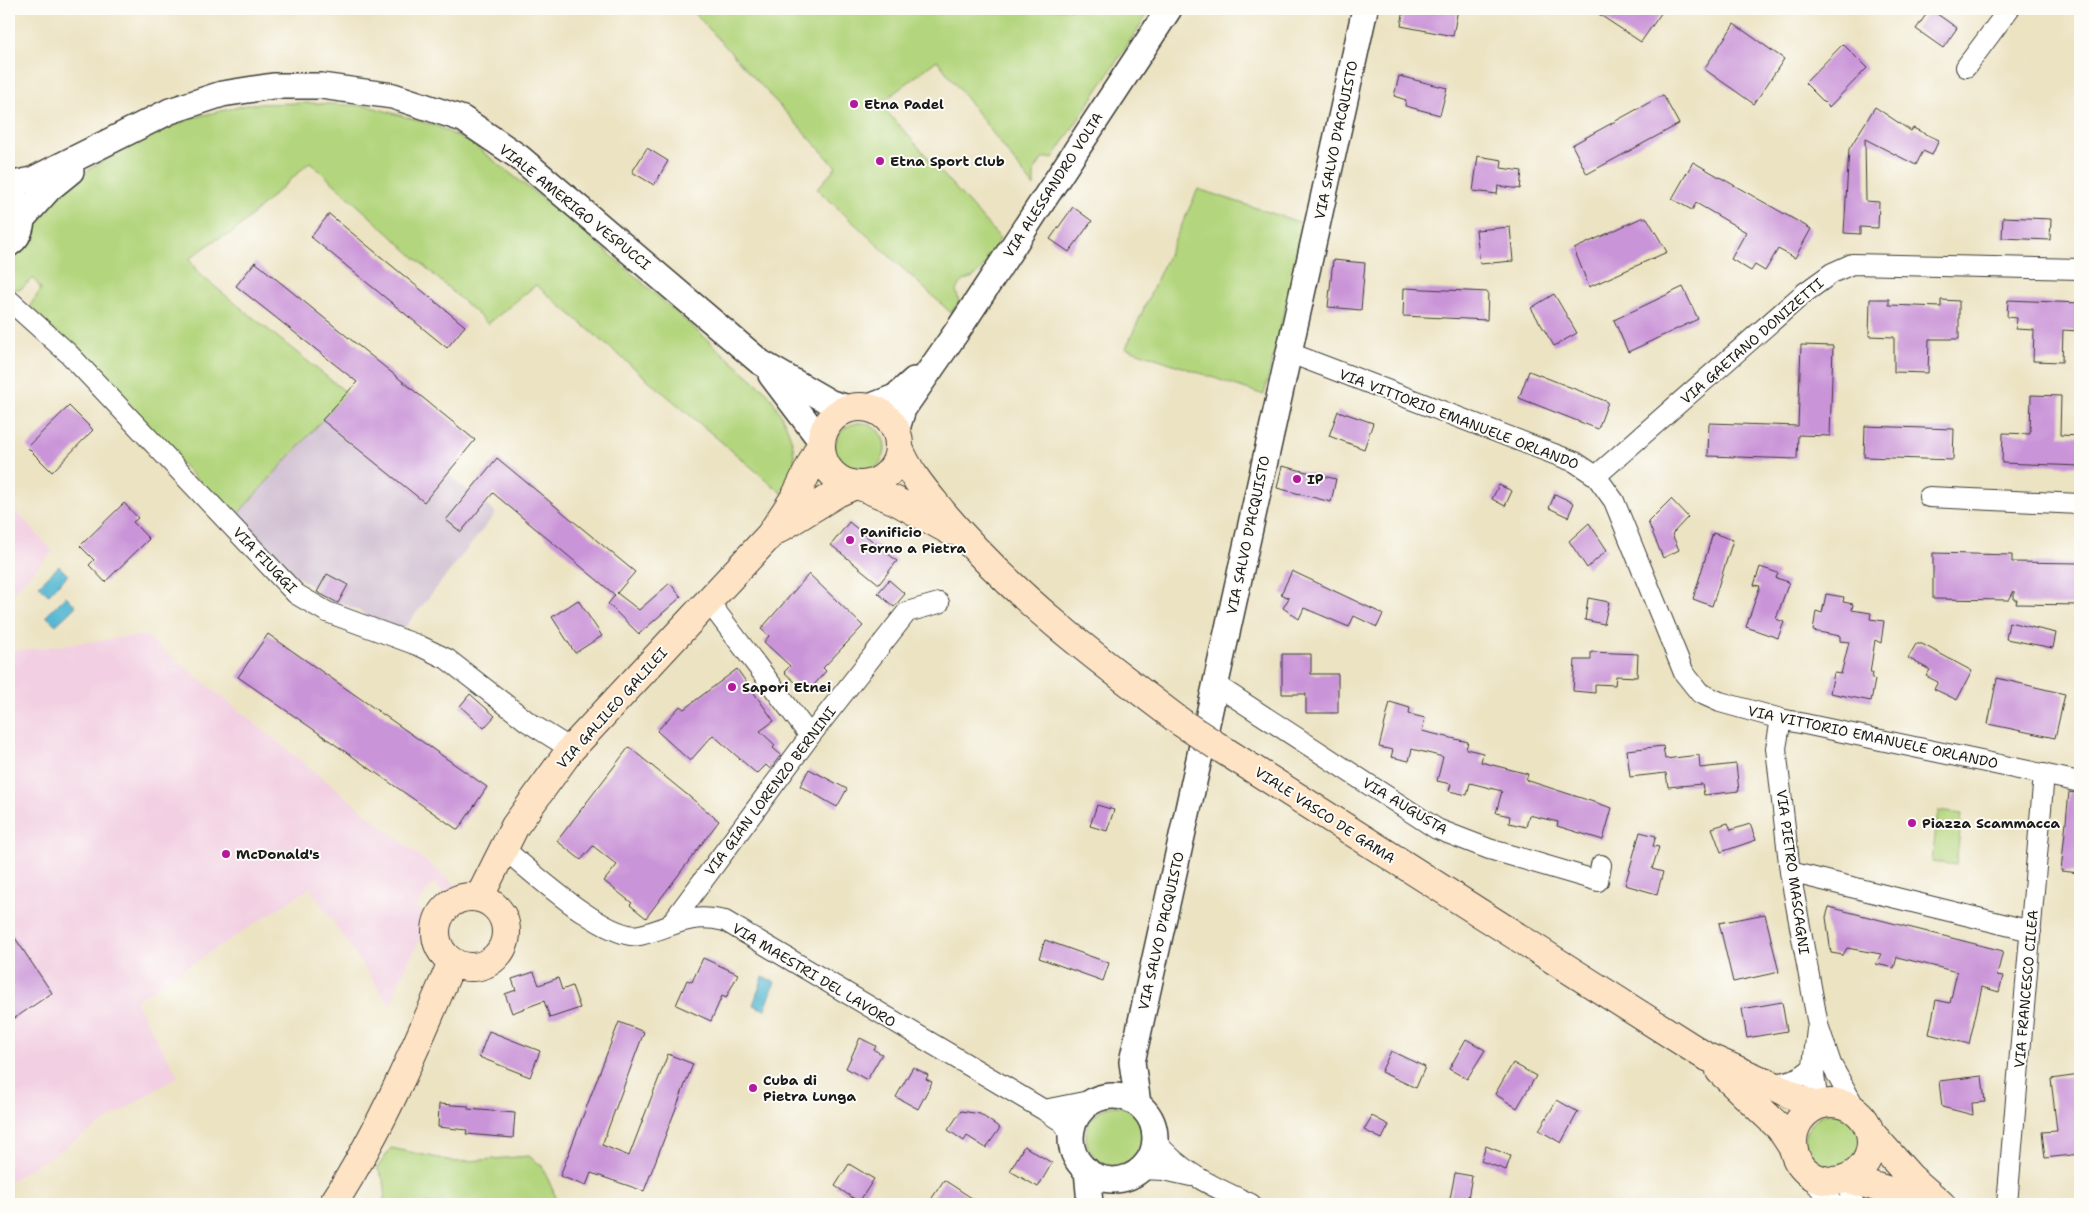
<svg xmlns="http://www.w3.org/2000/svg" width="2089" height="1213" font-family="'Shantell Sans',sans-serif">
<rect width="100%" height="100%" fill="#fdfcf7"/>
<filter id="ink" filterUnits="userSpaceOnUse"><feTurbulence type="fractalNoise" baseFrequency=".02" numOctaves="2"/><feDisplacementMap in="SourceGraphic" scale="10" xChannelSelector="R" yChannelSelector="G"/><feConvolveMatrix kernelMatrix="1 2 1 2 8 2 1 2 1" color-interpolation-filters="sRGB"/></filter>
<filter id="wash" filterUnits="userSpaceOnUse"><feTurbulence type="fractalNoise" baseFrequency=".0096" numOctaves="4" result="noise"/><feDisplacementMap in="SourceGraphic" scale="20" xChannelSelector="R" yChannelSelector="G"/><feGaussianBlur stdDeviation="1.12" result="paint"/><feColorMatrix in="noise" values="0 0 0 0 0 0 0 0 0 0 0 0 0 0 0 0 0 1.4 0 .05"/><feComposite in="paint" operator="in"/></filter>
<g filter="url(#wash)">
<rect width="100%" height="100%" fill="#ece3c3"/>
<path fill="#f2cfe2" d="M9,504l44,47 -44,45z
M9,625l5,26 131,-16 314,253 -9,5 -8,-2 -9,-8 -17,24 10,9 1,9 -28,56 -8,26 -81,-119 -175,113 43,75 -169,106z"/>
<path fill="#cfbdd0" d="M347,393l149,120 -94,118 -39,-13 1,-5 -25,-11 -2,3 -21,-12 -2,-5 -19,-13h-9l-52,-57z"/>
<path fill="#b3d57d" stroke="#68784c" d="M691,9h460l-98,149h-10l-9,13v16l-97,-127 -57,44 120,134c-6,11 -13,27 -22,35 -9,9 -12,2 -22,17l3,12 -8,11 -134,-124 19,-22z
M311,103l57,3 69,20 37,19 106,83 188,165c20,32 39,65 15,101l-247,-209 -48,39 -178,-162 -78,71 -17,7 -26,19 10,15 148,119 -113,125 -204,-212 11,-17 -8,-11 -12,11h-12v-21l20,-33 24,-33 38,-34 51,-29 53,-22 56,-13z
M1198,189l107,35 -41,171 -138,-47z
M835 448a25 25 0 1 1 50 0a25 25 0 1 1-50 0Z
M1938,811l24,3 -6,51 -24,-3z
M1086 1136a30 30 0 1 1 60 0a30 30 0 1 1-60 0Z
M1805 1142a30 30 0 1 1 60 0a30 30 0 1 1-60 0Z
M391,1148l66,14 72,-6 13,10 17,38h-177c6,-14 3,-23 -5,-36z"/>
<path fill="#53b7d2" stroke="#386a77" d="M59,566l9,9 -20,20 -9,-10z
M66,596l10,10 -20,19 -10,-9z
M763,977l12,5 -10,28 -12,-5z"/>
<g id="blocks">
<path fill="#ca95d8" d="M1404,9h54l-5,27 -52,-10z
M1591,9h73l-23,33z
M1930,9l27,19 -14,20 -27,-19z
M1734,24l50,35 -30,45 -50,-35z
M1843,44l24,24 -38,39 -24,-24z
M1399,76l48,12 -7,27 -35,-9 1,-6 -12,-4z
M1663,95l16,29 -92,50 -15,-29z
M1875,107l36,24 2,-3 26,12 -7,15 -9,-4 -7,14 -51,-26 1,62 13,1 -1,26 -18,-1v7l-16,-1 5,-84z
M647,148l21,13 -14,24 -22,-13z
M1478,156l24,4 -1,8 21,3 -2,18 -22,-3 -1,8 -24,-3z
M1693,162l118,67 -16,29 -17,-9 -13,22 -10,-6 -4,6 -20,-12 15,-27 -50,-29 -4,7 -20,-11z
M1073,207l19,14 -23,31 -19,-13z
M329,214l136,112 -18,22 -136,-111z
M2003,217l48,2 -1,21 -48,-2z
M1641,218h6l20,34 -78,35 -15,-38z
M1510,227l3,34 -33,3 -4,-34z
M1333,260l32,3 -4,47 -33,-3z
M255,262l220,178 -51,62 -102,-82 35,-38 -121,-96z
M1683,287l15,32 -70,33 -14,-32z
M1404,288l84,4 -1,28 -84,-4z
M1554,294l23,39 -23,13 -23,-38z
M1870,299h19v6l52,2v-7l18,1v38h-30l-1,34 -34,-1v-35l-25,-1z
M2008,300l72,3 -1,28 -16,-1 -1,32 -29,-1 1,-31 -18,-1 1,-11 -10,-1z
M1801,345l32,1 -3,90 -32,-1 -1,24 -89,-3 1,-33 89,3z
M1529,371l79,31 -10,27 -79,-31z
M2031,395l30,1 -1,39 20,1v30l-78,-3 1,-30 27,1z
M69,406l24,24 -41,42 -25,-25z
M1338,411l35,12 -9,26 -35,-13z
M1865,426l89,3 -1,31 -89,-3z
M497,458l138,114 -18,21 22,17 31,-27 11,14 -42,37 -31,-30 7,-9 -122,-102 -32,39 -15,-12z
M1282,466l54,13 -5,23 -54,-14z
M1499,485l13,6 -7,15 -13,-7z
M1555,494l19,9 -6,14 -19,-9z
M1671,499l17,18 -16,17 7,16 -16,8 -15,-36z
M124,503l14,15 -5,4 16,17 -44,43 -16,-17 5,-5 -14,-14z
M849,522l48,39 -18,23 -48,-39z
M1589,523l18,27 -20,18 -18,-27z
M1713,533l20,7 -21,66 -19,-7z
M1933,553l79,2v7l68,1v42l-64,-1 1,-4h-3v-9l-5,9 -76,-1z
M1760,567l18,6 -2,5 13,4 -13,37 8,3 -6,16 -32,-11 14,-41 -6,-1z
M1292,571l91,43 -6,13 -23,-11 -5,11 -45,-19 -5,11 -16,-11 6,-10 -8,-4z
M327,574l21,11 -10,18 -21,-11z
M809,574l54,52 -40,42 3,3 -19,22 -23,-21 6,-6 -26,-24 5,-6 -8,-7z
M889,580l16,14 -11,13 -16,-14z
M1826,594l18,3 -1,5 10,2 -1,6 19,3 -1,6 14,2 -3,22 -6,-3 -5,33h3l-1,6 3,1 -4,21 -41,-8 4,-20 7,1 8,-32 -9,-1v-5l-27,-5 3,-20 6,2z
M1588,598l21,4 -5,22 -19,-4z
M578,600l24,36 -27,17 -23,-36z
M2009,622l47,11 -3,15 -47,-9z
M268,634l219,153 -29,43 -220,-153z
M1916,644h6l50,27 -15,29 -23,-11 4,-7 -12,-6 4,-6 -22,-12z
M1591,652l47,2 -1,23 -21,-1 -1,9 -20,-1v9l-22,-2 2,-31h16z
M1282,654h29v20h27v39h-32v-19h-24z
M737,669l37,52 -14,10 15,14 -2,3 8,7 -11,14 -4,-4 -9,9 -44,-39 -23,26 -33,-30 23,-25 4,3z
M1997,678l68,16 -10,44 -67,-14z
M470,694l25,22 -11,12 -24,-22z
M1390,702l20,6 -1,6 16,4 -3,13 46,11 -2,7 17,4 -2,9 47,12 -2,6 86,28 -9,32 -46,-14 1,-4 -29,-7 -3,12 -17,-4 1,-7 -14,-3 6,-22 -32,-8 -3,12 -18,-4 2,-7 -14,-3 6,-24 -31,-8 -3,12 -18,-4 2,-7 -14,-3z
M1663,746l2,13 34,-4 1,13 36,-4 3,27 -35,4 -2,-11 -34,3 -2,-14 -36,4 -3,-27z
M629,747l90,74 -73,97 -16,-13 2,-2 -28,-22 13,-16 -24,-19 -12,14 -24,-19z
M809,769l38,20 -10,18 -37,-21z
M2069,792l11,2v79l-19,-2z
M1097,805l17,5 -7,21 -17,-5z
M1728,823l3,7 19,-6 6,16 -35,12 -9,-24z
M1640,832l16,4 -3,10 6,1 -7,22 11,3 -6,22 -32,-9z
M1829,907l174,44 -6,24 6,1 -4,16 -17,-5 -13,57 -40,-10 7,-34 14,3 7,-31 -60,-15 -3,11 -18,-4 5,-10 -34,-6 -4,7 -12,-2 -5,-36z
M1765,914l14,58 -46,10 -14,-59z
M9,929l43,64 -43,29z
M1045,940l64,23 -6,18 -64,-23z
M703,958l35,16 -12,24 -4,-2 -11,25 -35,-16 11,-25 5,2z
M534,972l5,13 19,-7 4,12 10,-4 8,22 -30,10 -6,-17 -32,12 -7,-19 11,-4 -4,-11z
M1782,1002l5,29 -40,7 -5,-29z
M619,1022l25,10 -42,113 27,11 39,-102 25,10 -49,127 -53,-18 -5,13 -26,-10z
M489,1031l51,20 -10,26 -51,-20z
M860,1038l16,8 -2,4 8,4 -15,26 -21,-12z
M1466,1039l19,11 -18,29 -18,-10z
M1391,1051l34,16 -9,21 -35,-16z
M1513,1063l23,13 -19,32 -22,-14z
M913,1067l15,8 -2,4 6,3 -14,27 -22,-12z
M2080,1075v79l-35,4 -3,-26 15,-1 -6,-52z
M1982,1076l3,26 -13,1 1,12 -31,-8 -3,-26z
M1557,1100l21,12 -17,31 -22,-13z
M439,1104l29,2v3l47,4 -2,25 -47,-4 1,-4 -29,-3z
M961,1111l19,3 20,14 -14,20 -19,-12 -3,5 -16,-11z
M1372,1116l17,9 -7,14 -18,-9z
M1024,1146l28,17 -14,24 -28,-16z
M1486,1146l25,10 -5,14 -25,-9z
M849,1164l25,15 -15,23 -24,-16z
M1455,1173l17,3 -5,28h-18z
M944,1180l37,24h-53z"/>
</g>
</g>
<g filter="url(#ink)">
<use href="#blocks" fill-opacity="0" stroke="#3b3a35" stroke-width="1"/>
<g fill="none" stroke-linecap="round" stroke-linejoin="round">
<defs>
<path id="minor" d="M1966,67l43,-58
M9,300l60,54 227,240 31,18 93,34 27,13 81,63 43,27
M1290,353l285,109 21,14 18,25 70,172 16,20 20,9 61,17 299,63
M1596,476l207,-182 29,-21 20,-9 228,5
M1929,497l151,7
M709,602l101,134
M1216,685l221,144 52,20 109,32 3,-16
M1781,719l-5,29 14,124 28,153 13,39 27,49
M504,849c26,21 103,93 136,86 34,-8 47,-23 85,-14l319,189 20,13 7,16
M1790,872l241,59
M670,925l140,-189 97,-124 32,-9
M1817,1029l-4,37 5,39
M1772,1085c16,-4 31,-6 41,-19
M1044,1110l50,-10
M1155,1140c24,32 61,48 96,64
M1803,1168l30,36
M1141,1169l23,1 27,6
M1844,1179l10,25
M2007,1204l37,-430"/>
<path id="tertiary" d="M9,185l23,-5 138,-69 52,-17 51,-8h48l72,10 70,23 56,38 241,205 71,41 18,5
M23,218l27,-30 21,-17
M9,244c14,-9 16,-28 9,-42
M771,375l50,66
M867,408l28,-11 19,-17
M896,432l7,-23 57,-82 209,-318
M1071 1138a42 42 0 1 1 84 0a42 42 0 1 1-84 0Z
M1138,1104l-6,-42 233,-1053
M1087,1170l3,34"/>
<path id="secondary" d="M821 446a39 39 0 1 1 78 0a39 39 0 1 1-78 0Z
M899,448c10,25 27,44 44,65 69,82 154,146 239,210
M858,485l38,16 54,30
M777,530l60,-37 18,-8
M1217,746l488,310 67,29 42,21
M436 932a35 35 0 1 1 70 0a35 35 0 1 1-70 0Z
M479,898l36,-72 56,-77 199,-214 25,-38 26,-53
M1720,1071l60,57 13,20
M1793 1142a39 39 0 1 1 78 0a39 39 0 1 1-78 0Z
M1870,1132l40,45 31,27
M1846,1178l47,14 28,12
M333,1204c49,-76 84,-159 119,-242"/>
</defs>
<use href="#minor" stroke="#3b3a35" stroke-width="22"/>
<use href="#tertiary" stroke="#3b3a35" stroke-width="28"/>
<use href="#secondary" stroke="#3b3a35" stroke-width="30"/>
<use href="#minor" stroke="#fff" stroke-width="20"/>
<use href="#tertiary" stroke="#fff" stroke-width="25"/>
<use href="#secondary" stroke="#fee4c5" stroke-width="28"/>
<defs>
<path id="secondary-bridge" d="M1182,723l35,23"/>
</defs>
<use href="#secondary-bridge" stroke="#3b3a35" stroke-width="30" stroke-linecap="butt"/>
<use href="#secondary-bridge" stroke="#fee4c5" stroke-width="28"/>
</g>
</g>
<g fill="#b5179e" stroke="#fdfcf7" stroke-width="2">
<circle cx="854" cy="104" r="5"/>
<circle cx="880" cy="161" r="5"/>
<circle cx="1297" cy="479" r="5"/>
<circle cx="850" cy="540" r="5"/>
<circle cx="732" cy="687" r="5"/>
<circle cx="1912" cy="823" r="5"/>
<circle cx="226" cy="854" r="5"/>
<circle cx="753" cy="1088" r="5"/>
</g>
<g text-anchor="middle" stroke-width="4" stroke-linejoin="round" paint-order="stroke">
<g font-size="14" font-weight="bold" fill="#1c1c1c" stroke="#fdfcf7" text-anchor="start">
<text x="864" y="109">Etna Padel</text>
<text x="890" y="166">Etna Sport Club</text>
<text x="1307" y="484">IP</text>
<text x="860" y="537">Panificio<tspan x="860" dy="16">Forno a Pietra</tspan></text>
<text x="742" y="692">Sapori Etnei</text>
<text x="1922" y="828">Piazza Scammacca</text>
<text x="236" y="859">McDonald's</text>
<text x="763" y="1085">Cuba di<tspan x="763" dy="16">Pietra Lunga</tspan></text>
</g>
<g font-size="14" fill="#1c1c1c" stroke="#fdfcf7">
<text transform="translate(1336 140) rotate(-78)" y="5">VIA SALVO D'ACQUISTO</text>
<text transform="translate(1053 185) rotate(-57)" y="5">VIA ALESSANDRO VOLTA</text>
<text transform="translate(575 207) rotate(39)" y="5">VIALE AMERIGO VESPUCCI</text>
<text transform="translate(1752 341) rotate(-41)" y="5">VIA GAETANO DONIZETTI</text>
<text transform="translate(1459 419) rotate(21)" y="5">VIA VITTORIO EMANUELE ORLANDO</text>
<text transform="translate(1248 535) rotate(-78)" y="5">VIA SALVO D'ACQUISTO</text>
<text transform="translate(265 560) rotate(46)" y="5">VIA FIUGGI</text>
<text transform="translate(612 708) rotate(-48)" y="5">VIA GALILEO GALILEI</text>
<text transform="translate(1873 737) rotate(12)" y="5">VIA VITTORIO EMANUELE ORLANDO</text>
<text transform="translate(770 791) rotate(-53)" y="5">VIA GIAN LORENZO BERNINI</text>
<text transform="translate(1405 806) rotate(31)" y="5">VIA AUGUSTA</text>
<text transform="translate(1325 815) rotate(33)" y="5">VIALE VASCO DE GAMA</text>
<text transform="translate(1793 872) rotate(82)" y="5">VIA PIETRO MASCAGNI</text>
<text transform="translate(1161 931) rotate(-77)" y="5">VIA SALVO D'ACQUISTO</text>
<text transform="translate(814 975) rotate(31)" y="5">VIA MAESTRI DEL LAVORO</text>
<text transform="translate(2026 989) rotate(-85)" y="5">VIA FRANCESCO CILEA</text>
</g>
</g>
<rect width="2089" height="1213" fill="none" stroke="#fdfcf7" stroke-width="30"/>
</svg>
